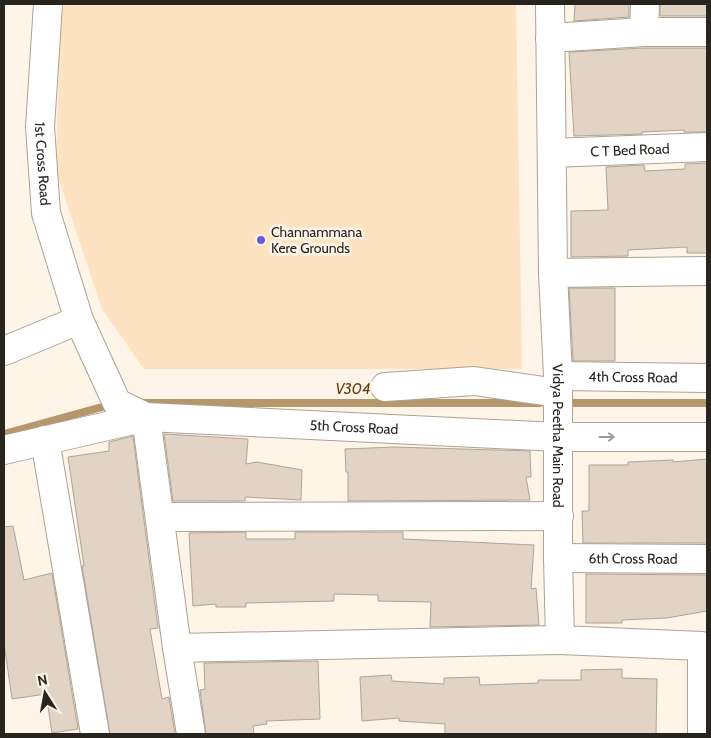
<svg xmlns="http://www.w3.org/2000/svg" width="711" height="738" font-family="Cabin,sans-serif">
<rect width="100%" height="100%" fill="#fef4e7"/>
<path fill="#fde3c2" d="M65,4h451l6,365h-378l-42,-60 -46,-138 4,-159z"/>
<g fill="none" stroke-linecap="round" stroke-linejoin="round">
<path stroke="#b6976c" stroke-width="8" d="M139,403h401
M562,403h145
M4,434l109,-30"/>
</g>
<path fill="#e1d4c5" stroke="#afa495" d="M575,4h54v13l-55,4z
M660,4h47v12h-47z
M644,48h63v84h-23v-2l-42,2v2l-68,2 -5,-84z
M707,163v90h-20v-6l-59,3v6l-57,1v-46l37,-1 -2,-43 38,-2 1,6 40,-2v-5z
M569,288h46v73h-42z
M164,434l84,5 -2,25 11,-2 45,8 -1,30 -56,-3v4h-72z
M133,436l25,192 -8,1 12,70 7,-2 6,37h-65l-28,-168h2l-16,-109 41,-6v-9z
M394,447l136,4 1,26h-5l4,23 -182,1v-29h-2l-1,-23z
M707,459v84h-124l-1,-32h7v-46h39v-3l45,-2v2z
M13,526l11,54 28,-7 26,156 -26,4 -6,-39 -34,5 -8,-56v-116z
M246,532v7h49v-7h108v7l131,6 -3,44 5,-1 3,37 -109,2 1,-25 -53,-1v-6l-44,-1v7l-88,2v4h-30v-3l-23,2 -4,-73z
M586,574l121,1v36l-40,7 -45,2v3h-36z
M318,661l2,58 -54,2 1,3 -14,2 1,8h-48l-6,-44 5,-1 -1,-26z
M622,669v9l35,1 -1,55h-211v-10l-46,-3v-3l-37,3 -2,-44 31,-2 1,6 52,3v-6l35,-1 1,8 58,-2v-3h43v-10z"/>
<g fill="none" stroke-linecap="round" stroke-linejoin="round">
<defs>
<g id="street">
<path id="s1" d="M48,4l-8,123 6,86 33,107 38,83 29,14 31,231 14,86"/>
<path d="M644,32l1,-28"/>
<path d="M550,38l94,-6h63"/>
<path id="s2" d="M552,153l155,-6"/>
<path d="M553,273l154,-2"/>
<path d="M4,351l75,-31"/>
<path id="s3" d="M558,376l149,2"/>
<path d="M385,387l89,-6 84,12"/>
<path d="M45,440l50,294"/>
<path id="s4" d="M4,450l142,-33 412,20h149"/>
<path d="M160,517l399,-1"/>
<path id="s5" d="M558,558l149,1"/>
<path d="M177,648l383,-8"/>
</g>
<g id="secondary">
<path id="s6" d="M550,4l3,269 5,103v182l2,82 142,6v88"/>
</g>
</defs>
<use href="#street" stroke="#ada293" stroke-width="30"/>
<use href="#secondary" stroke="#ada293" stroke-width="30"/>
<use href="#street" stroke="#fff" stroke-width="28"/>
<use href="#secondary" stroke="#fff" stroke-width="28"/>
</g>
<defs><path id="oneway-shaft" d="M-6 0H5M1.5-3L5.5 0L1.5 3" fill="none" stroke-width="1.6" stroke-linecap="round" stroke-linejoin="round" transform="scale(1.25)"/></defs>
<use stroke="#9e9c9a" href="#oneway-shaft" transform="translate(607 437)"/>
<circle fill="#695ad4" stroke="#fef4e7" stroke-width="2" cx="261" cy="240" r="5"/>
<g text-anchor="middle" stroke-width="5" stroke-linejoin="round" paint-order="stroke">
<g font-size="14" fill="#28241e" stroke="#fef4e7">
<text dy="5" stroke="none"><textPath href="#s2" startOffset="78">C T Bed Road</textPath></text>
<text dy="5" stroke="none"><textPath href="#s1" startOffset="160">1st Cross Road</textPath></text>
<text dy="5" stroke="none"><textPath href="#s3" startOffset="75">4th Cross Road</textPath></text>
<text dy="5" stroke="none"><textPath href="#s4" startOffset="354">5th Cross Road</textPath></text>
<text dy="5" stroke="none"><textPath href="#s6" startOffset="432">Vidya Peetha Main Road</textPath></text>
<text dy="5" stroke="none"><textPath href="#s5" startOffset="75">6th Cross Road</textPath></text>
</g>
<g font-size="14" fill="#28241e" stroke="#fef4e7" text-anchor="start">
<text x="271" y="237">Channammana<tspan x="271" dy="16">Kere Grounds</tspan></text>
</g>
<g font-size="15" font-style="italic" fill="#5f3e06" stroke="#fef4e7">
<text x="353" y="394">V304</text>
</g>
</g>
<rect width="711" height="738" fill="none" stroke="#28241e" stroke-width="10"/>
<g transform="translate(45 693) rotate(349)" stroke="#fef4e7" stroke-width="4" paint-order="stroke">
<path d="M0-4L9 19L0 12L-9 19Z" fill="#28241e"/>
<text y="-8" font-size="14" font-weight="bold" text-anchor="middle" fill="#28241e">N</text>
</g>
</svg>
